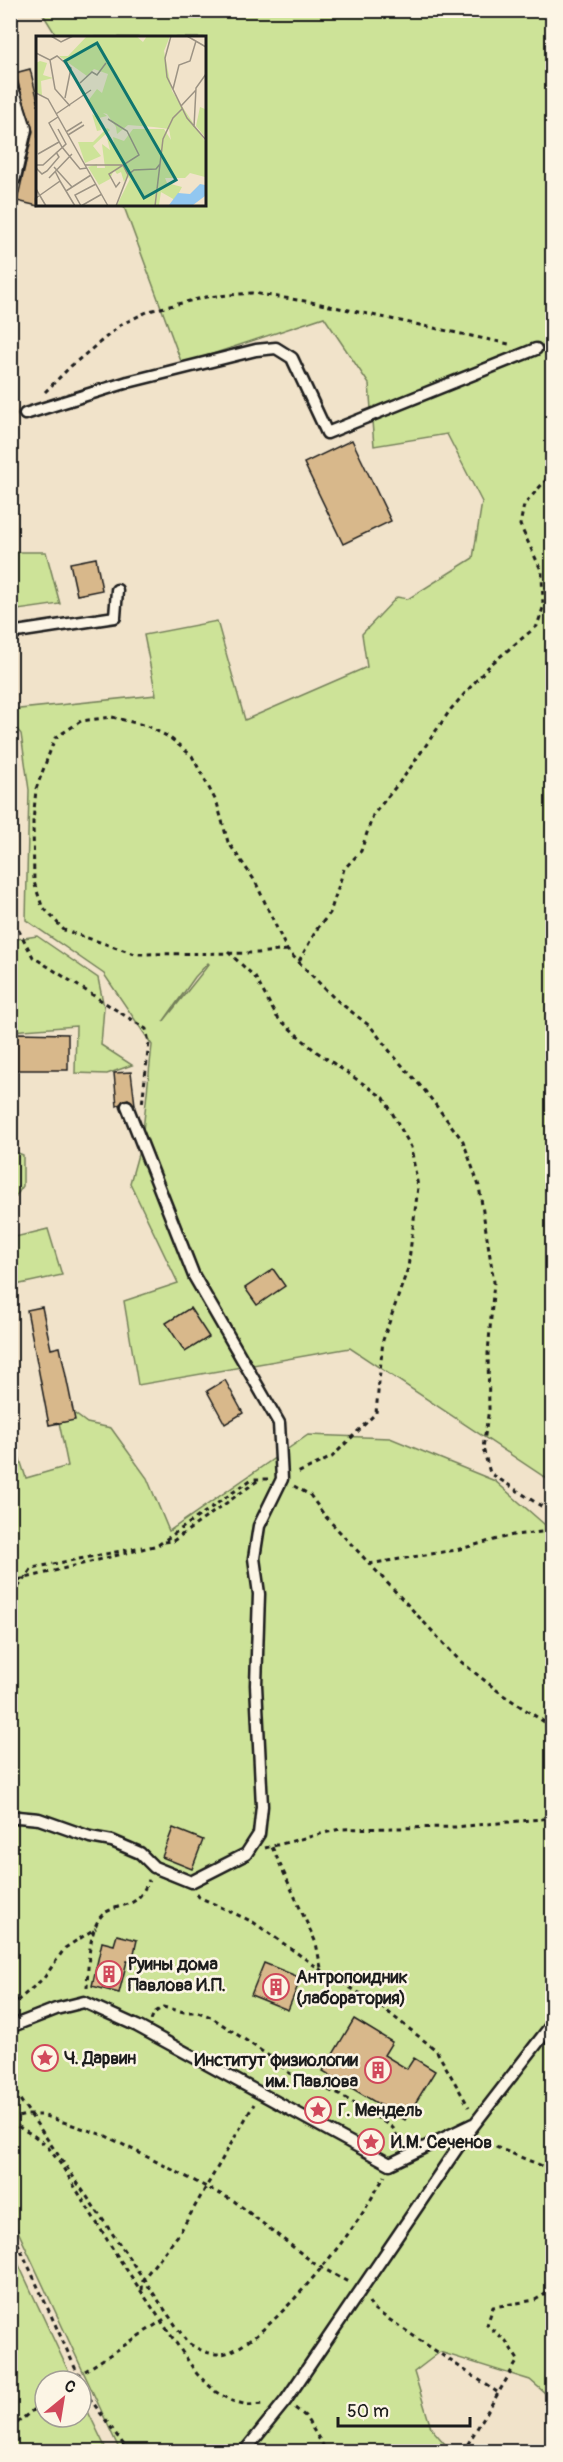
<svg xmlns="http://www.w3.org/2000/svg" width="563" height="2462" font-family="Pangolin,sans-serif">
<rect width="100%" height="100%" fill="#f1e3ca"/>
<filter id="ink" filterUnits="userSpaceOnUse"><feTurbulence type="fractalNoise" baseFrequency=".0167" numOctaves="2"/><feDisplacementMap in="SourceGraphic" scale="12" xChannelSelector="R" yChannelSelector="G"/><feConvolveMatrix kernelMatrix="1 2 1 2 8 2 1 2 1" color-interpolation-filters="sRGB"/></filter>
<g filter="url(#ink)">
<path fill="#cde398" stroke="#74805a" stroke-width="1.5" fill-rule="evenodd" d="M41,11h511v1471l-202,-134 -212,37 -14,-84 54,-18 -48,-100 12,-43 10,-95 -48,-71 -78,-54 3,-130 -8,-56 -10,-12 -1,-12 146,-15 -12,-60 73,-14 28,99 122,-53 -5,-33 35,-37 11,2 65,-41 9,-56 -35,-68 -73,12 -5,-62 -45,-67 -142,47 -59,-160h81v-166l-147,-1zM208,963l1,1 -46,58 32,-45z
M11,552h35l14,52 -49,7z
M37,936l61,42 6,29 -3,38 31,20 -25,9 -32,-1 1,-47 -65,5v-91z
M11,1150l12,5v31l-12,17z
M48,1229l14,46 -51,11v-48z
M54,1398l33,25 24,5 36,50 22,53 139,-96 82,3 105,43 57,50v868l-22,-19 -90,-28 -26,20 17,56 20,23h-331l-109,-235 -1,-787 16,49 42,-12z
M11,2248l62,133h-28v36h36v-20l26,54h-96z"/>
<path fill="#d8b88b" stroke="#1c1c1c" stroke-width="1.5" d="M30,69l8,32v105l-21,-5 16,-70 -18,-58z
M352,440l39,81 -48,23 -39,-81z
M96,558l6,32 -25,5 -7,-32z
M16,1033l52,1v36h-52z
M131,1072l4,33 -7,-6 -11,7 -3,-33z
M273,1269l12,17 -28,19 -12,-17z
M42,1307l9,42 9,-2 15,73 -26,5 -22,-115z
M190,1308l19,29 -24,15 -19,-29z
M225,1380l18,33 -18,11 -18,-33z
M173,1828l30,12 -11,29 -30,-12z
M117,1935l20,5 -5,22 -5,-1 -8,32 -27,-7 10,-44 12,3z
M264,1963l37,15 -13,32 -37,-15z
M354,2019l38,23 -8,13 23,14 7,-11 21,13 -30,49 -82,-49z"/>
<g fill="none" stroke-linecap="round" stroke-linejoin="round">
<defs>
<path id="service" d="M25,414l103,-32 128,-32 20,-2 16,10 35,75 209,-84
M10,633l105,-16 2,-27
M10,1820l8,-3 21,2 51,18 22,4 28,12 14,14 37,15 55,-28 13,-20 3,-28 -6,-121 3,-91 -5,-36 5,-32 23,-47 -3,-56 -85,-147 -67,-170
M10,2027l46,-18 28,-7 53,24 253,138 83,-40
M244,2452l42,-52 180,-265 86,-111"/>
<path id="minor" d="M10,95l11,34 -11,48"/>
</defs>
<use href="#service" stroke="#1c1c1c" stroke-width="15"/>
<use href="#minor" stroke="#1c1c1c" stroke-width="24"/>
<path stroke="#1c1c1c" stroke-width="3" stroke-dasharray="4.5 4.5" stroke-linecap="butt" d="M45,392l26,-26 51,-42 27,-13 57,-14 46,-4 59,9 198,42
M10,746l7,27 -7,139
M10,914l23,43 113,72 3,13 -7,63
M287,950l-29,3 -123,1 -71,-24 -22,-24 -8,-24 -1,-60 3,-33 19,-51 26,-17 31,-4 35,9 22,11 23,19 25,47 11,39 27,39 32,69 47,48 37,29 21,27 33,37 38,50 16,45 15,96 -6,71 1,56 -6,39 7,25 62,40
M228,952l27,25 22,40 37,33 70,48 27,49 7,40 -10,81 -25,72 -7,73 -44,44 -37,17
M299,961l18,-32 13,-16 14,-44 17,-18 12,-36 33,-41 45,-65 39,-44 47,-39 6,-18 -1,-36 -22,-47 4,-20 28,-32
M294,1486l16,9 15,21 135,145 43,34 49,32
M164,1542l9,-1 87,-62
M369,1564l87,-14 57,-15 39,-4
M10,1582l148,-37 94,-66h16
M10,1613l4,-20 18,-25 110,-21
M272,1847l44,96 5,25
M265,1848l75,-19 115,-2 97,-9
M197,1894l2,3 54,25 68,48 58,35 57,45 33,57
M87,1988c1,-18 1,-66 19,-76 24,-12 29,-2 43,-32
M10,2007l34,-29 21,-30 31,-20
M151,2020l3,-7 9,-6 21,5h14l13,5 64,43 14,13 51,22 41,25 12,8 8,16
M10,2085l177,257c10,7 22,13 34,12 36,-3 111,-97 132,-127 12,-16 21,-34 32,-51
M10,2119l16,-4h16l64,21 128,65 81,63 35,19
M381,2120l6,-10
M10,2122l23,13 15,12 14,19 52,85 83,123 19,18 16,9 16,4 16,-1
M479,2140l73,30
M10,2226l78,170 41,56
M142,2290l1,-11 36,-45 75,-130
M369,2302l3,6 125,84
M70,2381l99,-65
M295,2408l10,8 22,36
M10,2429l35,-29
M463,2452l55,-92 -12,-19 -19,-16 6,-18 42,-7 17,-10"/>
<use href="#service" stroke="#fcf5e5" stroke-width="10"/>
<use href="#minor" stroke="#fcf5e5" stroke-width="20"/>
</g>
</g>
<defs>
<symbol id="building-ring" viewBox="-11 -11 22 22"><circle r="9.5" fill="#fcf5e5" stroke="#d1495b" stroke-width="1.5"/><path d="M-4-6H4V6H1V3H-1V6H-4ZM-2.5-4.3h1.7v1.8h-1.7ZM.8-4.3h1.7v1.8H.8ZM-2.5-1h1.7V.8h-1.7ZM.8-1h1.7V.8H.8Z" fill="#d1495b"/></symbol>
<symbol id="sight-ring" viewBox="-11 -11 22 22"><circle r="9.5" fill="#fcf5e5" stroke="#d1495b" stroke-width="1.5"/><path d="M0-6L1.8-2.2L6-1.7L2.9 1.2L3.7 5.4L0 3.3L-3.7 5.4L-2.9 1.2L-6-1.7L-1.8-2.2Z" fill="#d1495b"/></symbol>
</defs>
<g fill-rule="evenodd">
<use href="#building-ring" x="94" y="1959" width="30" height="30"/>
<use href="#building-ring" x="261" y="1972" width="30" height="30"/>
<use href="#sight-ring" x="30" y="2043" width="30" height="30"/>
<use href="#building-ring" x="363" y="2055" width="30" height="30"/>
<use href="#sight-ring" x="303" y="2095" width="30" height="30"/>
<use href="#sight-ring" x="356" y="2127" width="30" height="30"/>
</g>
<g text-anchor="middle" stroke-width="5" stroke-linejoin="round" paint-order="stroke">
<g font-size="18" font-weight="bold" fill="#1c1c1c" stroke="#fcf5e5" text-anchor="start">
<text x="128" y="1970">Руины дома<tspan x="128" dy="21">Павлова И.П.</tspan></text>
<text x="296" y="1983">Антропоидник<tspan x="296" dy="21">(лаборатория)</tspan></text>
<text x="64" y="2064">Ч. Дарвин</text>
<text x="358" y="2066" text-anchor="end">Институт физиологии<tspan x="358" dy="21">им. Павлова</tspan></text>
<text x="338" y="2116">Г. Мендель</text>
<text x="391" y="2148">И.М. Сеченов</text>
</g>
</g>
<g transform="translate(36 36)">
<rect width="170" height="170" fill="#f1e3ca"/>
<path d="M51,0h49l7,6 4,-6h23l-6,15 8,40 33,50v36l-15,-4 -5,5h-20l2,5 15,4 -7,13 -14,-8 -2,13h-42l13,-26 -3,-3 -3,6 -3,-10 -4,2 -3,-4 -4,9 -11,6 -11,-18 9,-3v4h8l-3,-24 8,6 -3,-12 7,5 -1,-6 11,4 9,-12h31l7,11 -2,-11 -15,-2 -26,-2 -11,9 -1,-7 -9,-13 -4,-1 4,3 -8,2 2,12 -4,1 -5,-17 3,2 2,-4 -9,-11 9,-12 5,4 6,-19 -14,-5 -7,7 -28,-20h9zM4,25l7,2 -4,12 10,3 -12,3 1,15 -6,-4v-29zM164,71l5,2v28l-9,-11zM71,92l3,2 -17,16 8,10 -16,7 -7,-21h15z" fill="#cde398"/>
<path d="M164,148l5,1v11l-12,9h-24l9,-12 12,1z" fill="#92c7f0"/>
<path fill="none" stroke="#9c9384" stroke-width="1.5" d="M15,0l10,6 12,-6M135,0l-6,22 2,19 20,41 19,22M151,0l19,11M0,17l14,7 5,29 15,17M14,24l7,-4 14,12 -6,30M44,47l12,-11 5,3 9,-12M137,53l6,-24 11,-4 6,-20M0,57l12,6 60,107M145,70l15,-16M20,78l35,-24M22,81l-9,6 13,24 18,22 7,-1M72,83l19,12 12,24 -30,19 7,13 4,-5M158,91l2,-39 10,-14M30,96l16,-10M32,99l16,-10M2,118l21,-12M0,129h7l23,-21 -8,-15M49,129h38l5,10M18,131l18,20M0,132l6,6 5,-3 12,-14 -3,-5M13,142l23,-24M24,145l15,25M0,153l10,17M30,155l25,-16M0,162l24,-17 -5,-10M45,170l-6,-11 21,-11M45,170l21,-12M80,170l12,-31 6,-5 22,-1 4,-5M119,170l8,-67 10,-21 9,-9"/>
<path fill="#0f766e" fill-opacity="0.15" stroke="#0f766e" stroke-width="3" d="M61,7l79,137 -32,18 -79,-137z"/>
<rect width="170" height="170" fill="none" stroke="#1c1c1c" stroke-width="3"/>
</g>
<rect width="563" height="2462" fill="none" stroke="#fcf5e5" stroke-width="36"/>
<rect x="18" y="18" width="527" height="2426" fill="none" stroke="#1c1c1c" stroke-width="2" filter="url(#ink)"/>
<g transform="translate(63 2399) rotate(30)"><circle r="28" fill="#fcf5e5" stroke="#a29e95" stroke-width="1.5"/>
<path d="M0-4.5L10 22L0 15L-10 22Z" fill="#d1495b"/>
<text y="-9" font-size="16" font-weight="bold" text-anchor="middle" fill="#1c1c1c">С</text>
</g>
<path d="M338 2417v9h132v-9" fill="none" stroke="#1c1c1c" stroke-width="3"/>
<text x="347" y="2417" font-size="18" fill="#1c1c1c" stroke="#fcf5e5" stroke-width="4.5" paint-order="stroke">50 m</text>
</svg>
